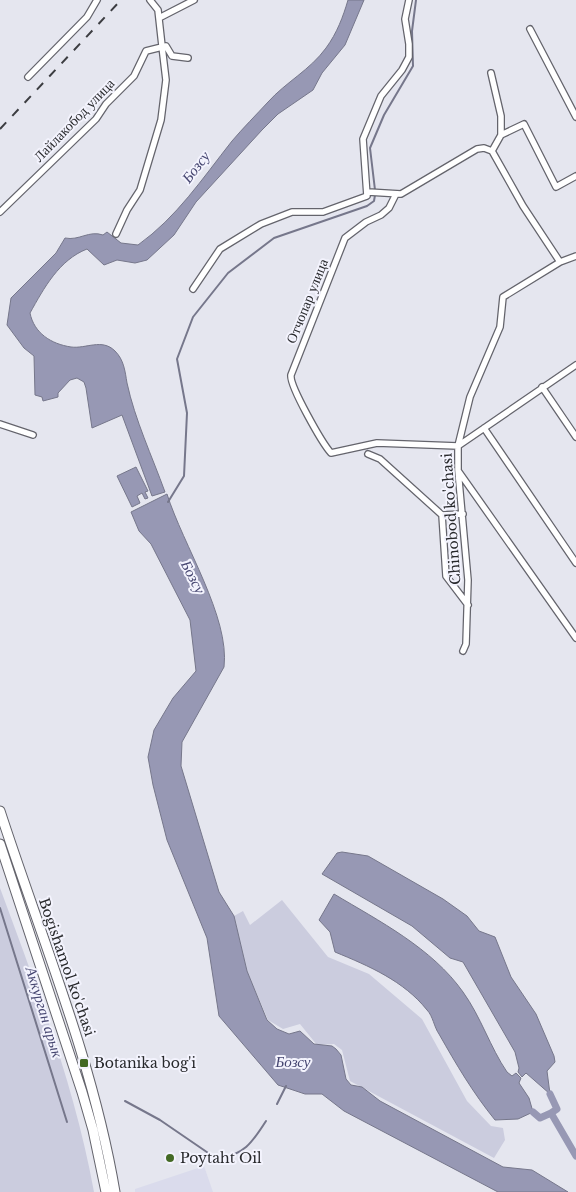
<svg xmlns="http://www.w3.org/2000/svg" width="576" height="1192" font-family="'Libre Baskerville',serif">
<rect width="100%" height="100%" fill="#e5e6ef"/>
<path fill="#dadbec" d="M204,1166l9,26h-78v-3z"/>
<path fill="#cbccde" d="M0,888c37,100 75,199 94,304h-94z
M282,900l46,57 41,17 53,45 45,82 24,25 12,2 2,12 -11,18 -144,-77 -8,-31 -8,-6 -17,1 -17,-21 -17,5 -15,-9 -21,-49 -13,-55 9,-5 7,14z"/>
<path fill="#9798b4" stroke="#76778b" d="M348,0h16l-19,45 -23,28 -9,17 -35,24 -16,16 -66,72 -22,33 -27,25 -12,3 -18,-3 -13,5 -17,-16c-28,11 -43,39 -57,64 4,20 21,31 41,34 15,2 31,-9 44,4 9,9 10,20 12,32 8,37 25,73 38,109l-13,4 -30,-81 -30,13 -6,-40 -2,-6 -7,-4 -7,2 -12,13v4l-15,4 -1,-4 -7,-2 -1,-39 -10,-8 -17,-23 4,-27 45,-45 9,-15c14,3 24,-8 38,-3l4,-3 14,11 17,2c39,-28 64,-66 94,-104 11,-13 24,-26 36,-39 18,-20 42,-32 58,-54 11,-15 17,-31 22,-48z
M136,467l12,24 -3,1 3,6 -3,1 -3,-6 -5,3 3,7 -8,4 -15,-31z
M167,494c16,51 63,123 57,173l-42,75 -1,24 38,126 15,24 13,55 20,49 10,9 12,5 11,-3 14,13 18,2 4,3 5,6 5,24 5,6 11,2 18,14 123,66 29,3 36,22h-70l-154,-81 -22,-17h-17l-27,-9 -59,-69 -12,-78 -40,-98 -14,-55 -5,-28 6,-27 19,-32 23,-27 -6,-51 -39,-76 -12,-13 -8,-19z
M342,852l26,4 75,43 24,17 12,15 16,6 16,40 25,37 18,42 1,6 -8,9 3,23 -24,-21 -4,4 -4,-5 1,-4 -4,-16 -52,-90 -13,-4 -38,-32 -90,-52 15,-21z
M334,894c45,27 98,54 129,98 18,25 27,55 44,80l5,4 4,-3 5,5 -2,5 10,15 4,14 -15,7 -23,1c-22,-27 -39,-56 -56,-86 -5,-7 -6,-18 -12,-24 -23,-29 -58,-44 -92,-58l-5,-20 -11,-12z"/>
<g fill="none" stroke-linecap="round" stroke-linejoin="round">
<path stroke="#76778b" stroke-width="2" d="M375,190l-5,-42 14,-33 29,-49 -1,-35 4,-31
M168,502l16,-26 3,-63 -10,-54 16,-42 35,-44 46,-35 93,-32 7,-5 1,-6
M0,908l67,214
M125,1101l35,19 57,39c27,-4 35,-16 49,-38
M277,1104l9,-18"/>
<path stroke="#9798b4" stroke-width="7" d="M550,1094l7,15 -6,4 25,43
M533,1112l7,6 11,-5"/>
<defs>
<path id="street" d="M159,18l35,-18
M530,29l46,88
M491,73l10,43v19
M28,77l59,-60 10,-17
M492,151l9,-16 23,-11 32,63 20,-11
M368,192l33,2 76,-45 7,-1 8,3 31,55 37,56
M396,194l-7,14 -8,7 -15,7 -21,16 -54,137c-2,10 31,68 40,78l46,-10 81,3 118,-81
M0,212l96,-93 10,-15 28,-28 12,-25 20,-5 6,10 16,2
M116,234l11,-24 13,-20 21,-70 5,-40 -3,-25 -5,-45 -8,-10
M193,289l27,-40 41,-25 31,-12h31l44,-16 -4,-57 18,-43 21,-26 7,-13v-13l-4,-25 4,-19
M542,387l34,50
M0,424l33,11
M484,428l92,135
M368,454l12,5 62,56 21,-1
M459,472l117,166
M442,515l4,61 22,29
M463,651l3,-7 2,-64 -10,-110v-24l12,-49 30,-70 3,-30 57,-35 16,-6"/>
<path id="secondary" d="M0,811c41,126 93,250 115,381
M0,844l82,248 11,38 13,62"/>
</defs>
<use href="#street" stroke="#64646c" stroke-width="8"/>
<use href="#secondary" stroke="#64646c" stroke-width="11"/>
<use href="#street" stroke="#fff" stroke-width="5.5"/>
<use href="#secondary" stroke="#fff" stroke-width="9"/>
<path stroke="#3c3d41" stroke-width="2" stroke-dasharray="9 9" stroke-linecap="butt" d="M0,129l121,-129"/>
</g>
<g fill="#436924" stroke="#f3f3fd" stroke-width="2">
<rect x="79" y="1058" width="10" height="10" rx="2.5"/>
<circle cx="170" cy="1158" r="5"/>
</g>
<g text-anchor="middle" stroke-width="4" stroke-linejoin="round" paint-order="stroke">
<g font-size="14" fill="#28292c" stroke="#f3f3fd">
<text transform="translate(74 120) rotate(-46)" y="5">Лайлакобод улица</text>
<text transform="translate(307 301) rotate(-68)" y="5">Отчопар улица</text>
<text transform="translate(451 519) rotate(-94)" y="5">Chinobod ko'chasi</text>
<text transform="translate(67 967) rotate(71)" y="5">Bogishamol ko'chasi</text>
</g>
<g font-size="14" fill="#28292c" stroke="#f3f3fd" text-anchor="start">
<text x="94" y="1068">Botanika bog'i</text>
<text x="180" y="1163">Poytaht Oil</text>
</g>
<g font-size="15" font-style="italic" fill="#454570" stroke="#f3f3fd">
<text transform="translate(196 167) rotate(-52)" y="5">Бозсу</text>
<text transform="translate(193 577) rotate(63)" y="5">Бозсу</text>
<text transform="translate(44 1012) rotate(73)" y="5">Аккурган арык</text>
<text x="293" y="1067">Бозсу</text>
</g>
</g>
</svg>
